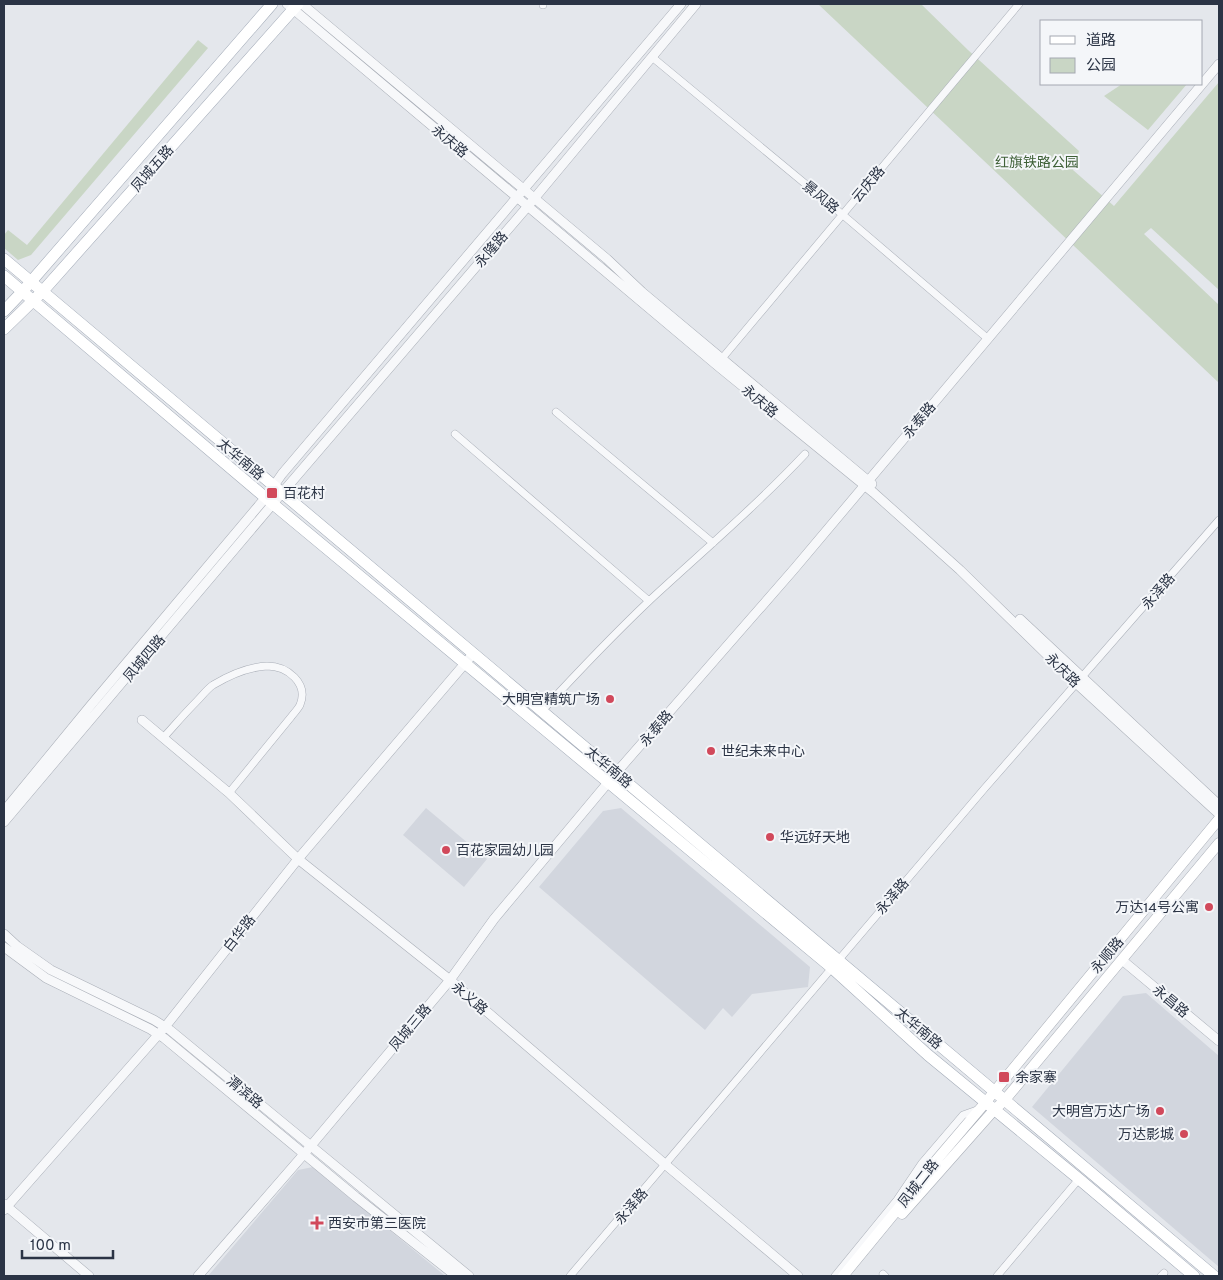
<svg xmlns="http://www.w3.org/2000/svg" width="1223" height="1280" font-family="Overpass,'Noto Sans SC',sans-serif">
<rect width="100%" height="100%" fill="#e4e7ec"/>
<path fill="#d2d6de" d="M426,808l61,51 -23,28 -61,-52z
M621,808l189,159 -2,20 -56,7 -20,23 -9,-9 -18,22 -166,-143 64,-76z
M1146,993l73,63v211l-187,-160 91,-111z
M313,1167l131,108v1h-236l90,-106z"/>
<path fill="#c9d6c5" d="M818,4h103l47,46 111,101 -6,19 41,36 105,-124v208l-68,-62 -7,6 75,71v78z
M198,40l10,8 -177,207 -13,5 -14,-12v-13l4,-5 19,15z
M1122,84h65l-39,46 -44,-34z"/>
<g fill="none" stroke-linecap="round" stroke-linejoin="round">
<defs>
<path id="minor" d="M543,5v-1
M652,57l191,158 144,123
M719,362l300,-358
M556,412l157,131
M455,434l194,167
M541,712c35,-38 71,-76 109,-112 52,-48 106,-94 155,-146
M163,738c11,-12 22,-25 34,-37 5,-5 10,-12 16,-16 15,-9 36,-18 54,-19 20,0 42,17 33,39 -2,4 -6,8 -9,12l-62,76
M883,1274l2,2
M570,1276l414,-487 235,-269
M835,1276l62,-76 25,-37 41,-48 14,-5
M997,1276l82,-97
M1161,1276l3,-3"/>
<path id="tertiary" d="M287,4l432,363 155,126 86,77 117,114 142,130
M302,4l305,255 35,33 230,192
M1020,619l199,186
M142,720l87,73 69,66 152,121 216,185 132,111
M4,811l87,-106 175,-208 16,-23 399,-470
M4,822l278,-329 246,-287 168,-202
M4,934l13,12 34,24 103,50 16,10 299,246
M4,947l42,31 104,51 14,9 192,159 100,79
M1122,960l97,81
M4,1204l85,72
M4,1210l161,-183 133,-168 175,-205
M198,1276l106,-122 146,-174 44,-61 122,-146 179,-205 424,-504"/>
<path id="secondary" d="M902,1214l92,-104 10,-9 215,-258
M843,1276l59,-72 26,-34 57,-67 234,-284"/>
<path id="primary" d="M4,259l1210,1017
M4,276l269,228 559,464 96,87 151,124 115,97
M4,311l18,-19 250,-288
M4,329l38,-37 256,-288"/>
</defs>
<use href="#minor" stroke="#a9aeb7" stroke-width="8"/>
<use href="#tertiary" stroke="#a9aeb7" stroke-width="10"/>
<use href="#secondary" stroke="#a9aeb7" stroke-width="11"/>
<use href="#primary" stroke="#a3abb8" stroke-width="12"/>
<use href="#minor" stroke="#f7f8fa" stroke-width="7"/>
<use href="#tertiary" stroke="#f7f8fa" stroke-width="9"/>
<use href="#secondary" stroke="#fff" stroke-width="10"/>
<use href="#primary" stroke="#fff" stroke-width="11"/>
</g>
<g fill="#d1495b" stroke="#f4f6f9" stroke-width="2">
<rect x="266" y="487" width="12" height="12" rx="2.5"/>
<circle cx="610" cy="699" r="5"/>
<circle cx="711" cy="751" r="5"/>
<circle cx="770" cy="837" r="5"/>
<circle cx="446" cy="850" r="5"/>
<circle cx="1209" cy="907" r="5"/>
<rect x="998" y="1071" width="12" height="12" rx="2.5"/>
<circle cx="1160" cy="1111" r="5"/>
<circle cx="1184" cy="1134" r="5"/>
<path d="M314.5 1215.5h5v5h5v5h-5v5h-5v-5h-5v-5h5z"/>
</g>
<g text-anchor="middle" stroke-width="4" stroke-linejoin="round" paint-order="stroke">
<g font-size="14" fill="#2b3445" stroke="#f4f6f9">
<text transform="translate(450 141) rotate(40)" y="5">永庆路</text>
<text transform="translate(152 168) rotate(-49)" y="5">凤城五路</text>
<text transform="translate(868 184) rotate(-50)" y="5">云庆路</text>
<text transform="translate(821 197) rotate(40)" y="5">景风路</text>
<text transform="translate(491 249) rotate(-49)" y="5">永隆路</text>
<text transform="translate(760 401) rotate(40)" y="5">永庆路</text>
<text transform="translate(919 420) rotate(-50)" y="5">永泰路</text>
<text transform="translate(241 459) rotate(40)" y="5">太华南路</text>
<text transform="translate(1158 591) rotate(-49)" y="5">永泽路</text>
<text transform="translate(144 658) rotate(-50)" y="5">凤城四路</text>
<text transform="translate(1063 670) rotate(44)" y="5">永庆路</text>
<text transform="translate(656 728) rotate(-49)" y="5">永泰路</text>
<text transform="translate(609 767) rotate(40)" y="5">太华南路</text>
<text transform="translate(892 896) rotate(-49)" y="5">永泽路</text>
<text transform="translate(239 933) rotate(-52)" y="5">白华路</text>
<text transform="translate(1107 955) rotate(-50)" y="5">永顺路</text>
<text transform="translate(470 998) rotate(41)" y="5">永义路</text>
<text transform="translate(1171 1001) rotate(40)" y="5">永昌路</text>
<text transform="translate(410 1027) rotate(-50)" y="5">凤城三路</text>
<text transform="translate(919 1028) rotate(40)" y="5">太华南路</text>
<text transform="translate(245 1092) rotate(40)" y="5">渭滨路</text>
<text transform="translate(918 1183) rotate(-52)" y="5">凤城二路</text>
<text transform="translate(631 1206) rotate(-49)" y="5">永泽路</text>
</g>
<g font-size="14" fill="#3f6138" stroke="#f4f6f9">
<text x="1037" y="167">红旗铁路公园</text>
</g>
<g font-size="14" fill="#2b3445" stroke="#f4f6f9" text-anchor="start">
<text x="283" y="498">百花村</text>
<text x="600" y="704" text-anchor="end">大明宫·精筑广场</text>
<text x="721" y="756">世纪未来中心</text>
<text x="780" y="842">华远好天地</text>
<text x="456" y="855">百花家园幼儿园</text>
<text x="1199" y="912" text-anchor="end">万达14号公寓</text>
<text x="1015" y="1082">余家寨</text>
<text x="1150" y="1116" text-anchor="end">大明宫万达广场</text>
<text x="1174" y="1139" text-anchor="end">万达影城</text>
<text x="328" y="1228">西安市第三医院</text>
</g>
</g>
<rect width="1223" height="1280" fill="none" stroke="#2b3445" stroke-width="10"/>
<rect x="1040" y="20" width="162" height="65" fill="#f4f6f9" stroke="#a4a8b1"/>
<rect x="1050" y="36" width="25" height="8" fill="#ffffff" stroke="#a4a8b1"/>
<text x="1086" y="45" font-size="15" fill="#2b3445">道路</text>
<rect x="1050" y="58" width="25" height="15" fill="#c9d6c5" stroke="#a4a8b1"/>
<text x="1086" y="70" font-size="15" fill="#2b3445">公园</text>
<path d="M22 1250v8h91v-8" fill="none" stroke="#2b3445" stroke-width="2.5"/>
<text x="30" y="1250" font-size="15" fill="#2b3445" stroke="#f4f6f9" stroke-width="4" paint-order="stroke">100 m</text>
</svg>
